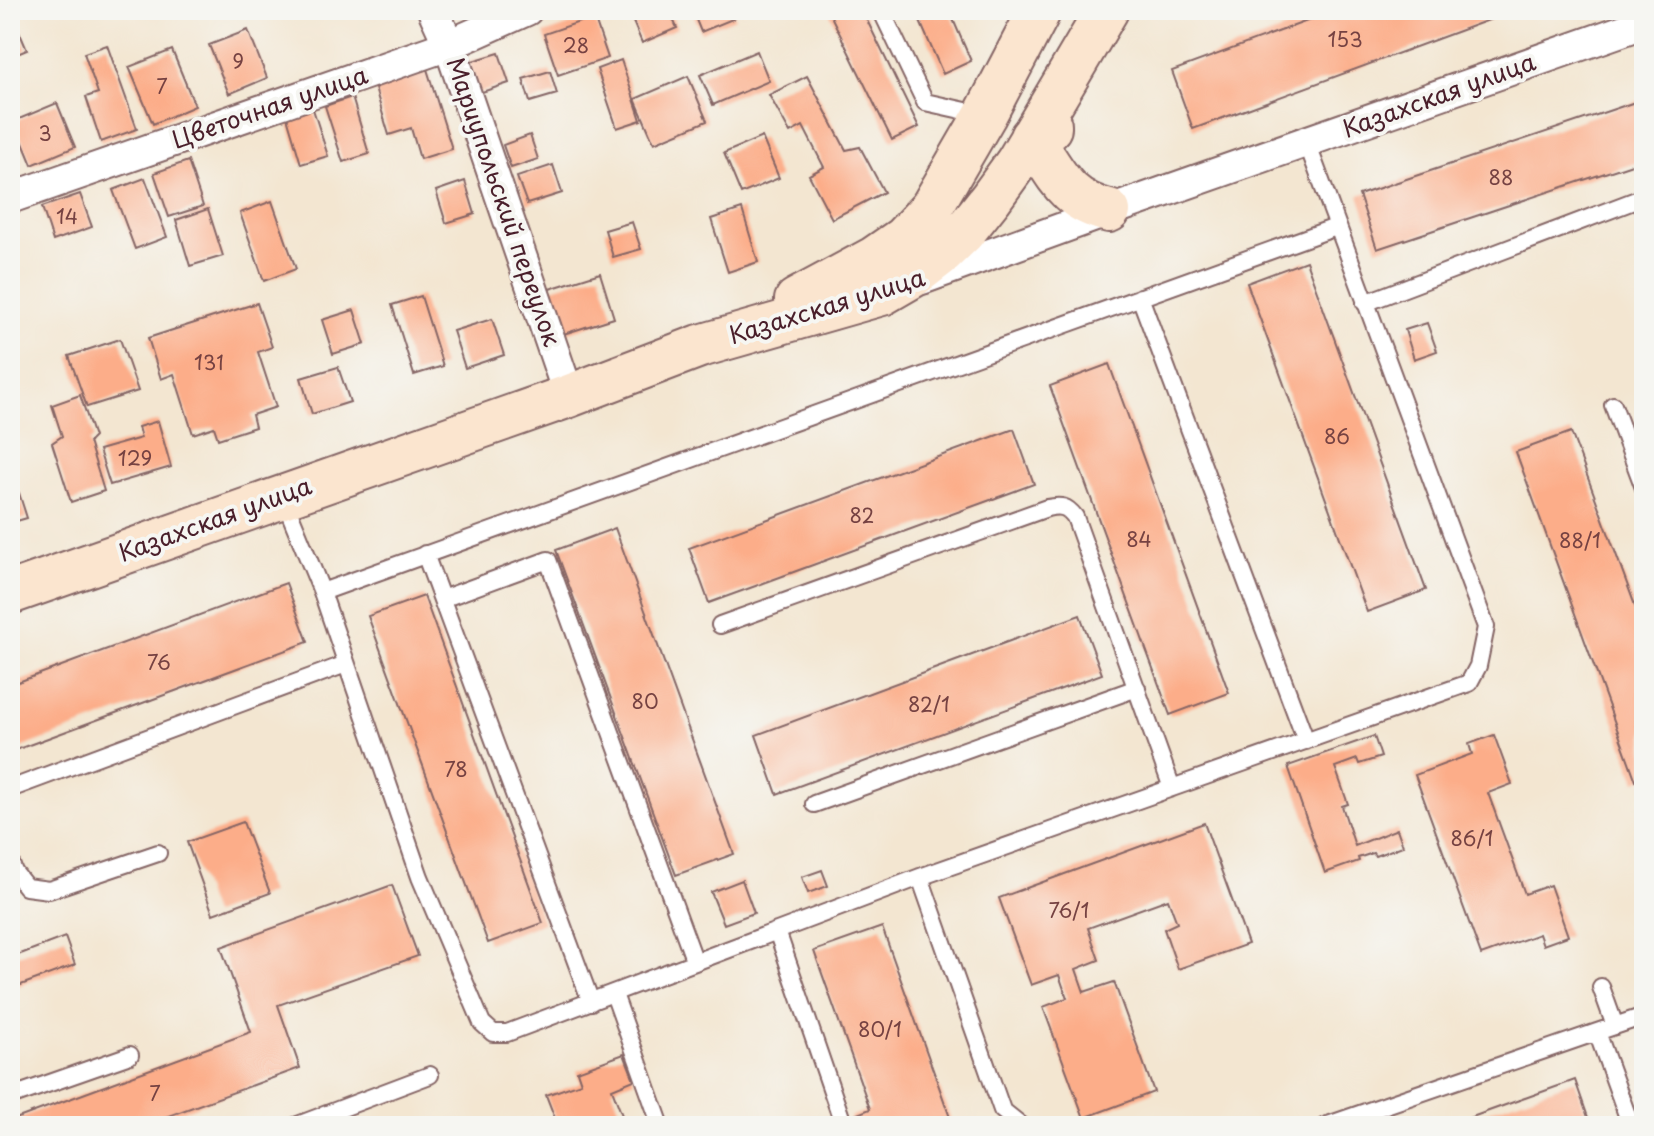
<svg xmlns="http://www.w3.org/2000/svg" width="1654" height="1136" font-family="'Playpen Sans',sans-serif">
<rect width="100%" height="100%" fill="#f6f6f2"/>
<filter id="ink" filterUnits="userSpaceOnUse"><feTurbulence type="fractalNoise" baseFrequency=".0125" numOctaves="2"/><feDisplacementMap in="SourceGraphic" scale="16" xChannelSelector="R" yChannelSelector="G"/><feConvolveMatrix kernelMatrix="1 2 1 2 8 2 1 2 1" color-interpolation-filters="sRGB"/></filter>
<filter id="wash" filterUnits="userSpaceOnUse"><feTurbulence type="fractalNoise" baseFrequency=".006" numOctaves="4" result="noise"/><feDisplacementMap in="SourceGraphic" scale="32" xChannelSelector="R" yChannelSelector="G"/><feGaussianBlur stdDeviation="1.8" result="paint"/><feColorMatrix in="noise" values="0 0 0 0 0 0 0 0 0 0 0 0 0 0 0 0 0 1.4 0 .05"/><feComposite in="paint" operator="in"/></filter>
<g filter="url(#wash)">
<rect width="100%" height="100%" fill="#f3e6d1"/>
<g id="blocks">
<path fill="#fcad89" d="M10,10l17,40 -17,7z
M628,10h41l8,18 -35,15z
M692,10h40l3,8 -34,14z
M828,10h34l57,117 -27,13z
M915,10h34l22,51 -28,13z
M1337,10h179l-323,119 -21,-58z
M594,17l14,41 -50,17 -14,-41z
M248,30l19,48 -38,16 -20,-49z
M107,45l30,84 -36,13 -15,-45 12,-4 -14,-40z
M172,50l23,56 -42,18 -24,-57z
M757,51l12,30 -56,24 -13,-30z
M499,53l10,30 -30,10 -10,-31z
M621,60l20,60 -24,8 -20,-59z
M427,69l25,80 -32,10 -9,-31 -22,7 -15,-50z
M550,71l7,23 -27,8 -7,-23z
M688,76l19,45 -53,22 -19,-44z
M807,76l39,74 14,-3 24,45 -52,27 -23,-44 15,-8 -21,-41 -13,7 -21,-38z
M352,97l17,57 -26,8 -18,-56z
M1644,99v61l-267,89 -18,-54z
M57,103l18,44 -43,18 -18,-44z
M313,109l15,47 -27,8 -14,-47z
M530,135l8,24 -27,9 -8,-23z
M762,137l17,41 -38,16 -17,-41z
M188,161l15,45 -34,11 -15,-44z
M553,165l9,28 -35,11 -10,-27z
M145,178l22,59 -32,12 -22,-59z
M465,181l10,33 -29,9 -10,-32z
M80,194l12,33 -39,14 -11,-34z
M272,201l24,68 -32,12 -24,-68z
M208,209l15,47 -33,10 -14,-46z
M742,209l16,53 -30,10 -17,-53z
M632,222l9,27 -28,8 -8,-27z
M1306,261l120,329 -59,22 -120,-329z
M600,273l14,45 -60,19 -14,-45z
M421,296l22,70 -29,9 -22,-70z
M257,303l15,44 -14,5 18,55 -24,8 3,12 -37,12 -4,-12 -21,7 -19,-60 -13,5 -13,-41z
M354,310l11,34 -32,10 -11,-34z
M492,319l12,36 -39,13 -12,-37z
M1427,323l10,28 -23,8 -9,-29z
M120,339l18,52 -51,16 -18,-51z
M1109,364l120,329 -59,22 -120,-329z
M338,367l12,35 -38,12 -11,-36z
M80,395l14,42 -5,5 15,49 -33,11 -19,-59 10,-7 -10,-31z
M158,421l13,46 -61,18 -11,-35 42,-12 -3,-11z
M1014,429l20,55 -325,119 -20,-55z
M1571,432l73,198v148l-8,3 -120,-329z
M19,493l8,25 -17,5v-27z
M615,528l119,326 -58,21 -120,-325z
M286,583l22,59 -298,110v-67z
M424,596l119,327 -55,20 -120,-327z
M1080,615l22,59 -325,120 -21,-59z
M1494,735l18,49 -24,9 37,101 25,-9 18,51 -25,9 -4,-11 -58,21 -66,-180 57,-21 -3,-10z
M1374,736l7,21 -22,7 -2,-5 -22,8 13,37 -6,2 13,40 42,-17 6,17 -28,10 -2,-3 -15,5 1,3 -34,12 -37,-107z
M243,822l27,71 -57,21 -26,-72z
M1204,823l44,121 -70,25 -14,-40 13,-6 -9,-24 -80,29 11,32 -23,9 8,23 30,-10 40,110 -70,26 -41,-111 24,-9 -8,-23 -28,10 -32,-87z
M822,870l6,16 -20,7 -6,-16z
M742,880l12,33 -30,11 -13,-32z
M392,885l26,71 -140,49 22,63 -159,58h-131v-5l241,-89 -30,-85z
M882,927l71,199h-100l-3,-9 20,-8 -56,-158z
M65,937l10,28 -65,24v-31z
M624,1054l10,26 -22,9 14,37h-68l-12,-31 35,-12 -4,-12z
M1575,1080l16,46h-144z"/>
</g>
</g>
<g filter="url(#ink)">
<use href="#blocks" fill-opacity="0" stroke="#856565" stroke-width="2"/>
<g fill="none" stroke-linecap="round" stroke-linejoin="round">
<defs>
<path id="lane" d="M881,10l44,92 59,13
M1140,297l166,444
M1365,303l279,-106
M1613,405l31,83
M283,497l39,95 1014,-365
M425,554l166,448
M322,592l98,285 62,146 11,10h14l413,-156 549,-194 9,-17 8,-39 -179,-484
M442,599l106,-39 147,402
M720,625l327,-117c14,-3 20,-2 28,9l97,271
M10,789l336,-125
M814,804l323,-116
M10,861l4,11 12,15 23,3 109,-37
M920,877l82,233 20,16
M777,931l67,195
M1601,987l14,39
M614,994l47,132
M1597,1032l47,-16
M10,1097l120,-42
M295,1126l135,-51
M1325,1126l272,-94 34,94"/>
<path id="street" d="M433,10l16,35 120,351
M10,198l439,-153 78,-35
M922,279l187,-68 535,-188"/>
<path id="secondary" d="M1050,125v3l-19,9c26,36 32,63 78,74
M796,300l78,-42 29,-20 28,-30 54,-93 55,-105
M10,593l559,-197 131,-50 182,-52 31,-18 26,-20 25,-24 27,-34 26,-36 90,-152"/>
</defs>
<use href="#lane" stroke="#856565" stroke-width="20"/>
<use href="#street" stroke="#856565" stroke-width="34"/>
<use href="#secondary" stroke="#856565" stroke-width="46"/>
<use href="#lane" stroke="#fff" stroke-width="16"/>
<use href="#street" stroke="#fff" stroke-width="30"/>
<use href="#secondary" stroke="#fbe5cf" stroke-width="42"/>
</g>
</g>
<g text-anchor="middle" stroke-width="8" stroke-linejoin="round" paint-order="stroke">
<g font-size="20" fill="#764242">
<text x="1345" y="47">153</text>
<text x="576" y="53">28</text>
<text x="238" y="69">9</text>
<text x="162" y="94">7</text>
<text x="45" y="141">3</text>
<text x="1501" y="185">88</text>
<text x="67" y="224">14</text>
<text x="209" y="370">131</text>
<text x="1337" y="444">86</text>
<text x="135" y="466">129</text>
<text x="862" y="523">82</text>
<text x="1139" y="547">84</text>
<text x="1580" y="548">88/1</text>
<text x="159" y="670">76</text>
<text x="645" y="709">80</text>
<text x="929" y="712">82/1</text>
<text x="456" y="777">78</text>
<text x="1472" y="846">86/1</text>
<text x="1069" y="918">76/1</text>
<text x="880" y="1037">80/1</text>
<text x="155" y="1101">7</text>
</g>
<g font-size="24" fill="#4a1f2b" stroke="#f6f6f2">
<text transform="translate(1439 96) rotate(-20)" y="8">Казахская улица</text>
<text transform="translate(270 108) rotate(-19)" y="8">Цветочная улица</text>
<text transform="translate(503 202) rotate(71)" y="8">Мариупольский переулок</text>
<text transform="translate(827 307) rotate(-17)" y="8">Казахская улица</text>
<text transform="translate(215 520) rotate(-20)" y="8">Казахская улица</text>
</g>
</g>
<rect width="1654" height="1136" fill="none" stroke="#f6f6f2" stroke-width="40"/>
</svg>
